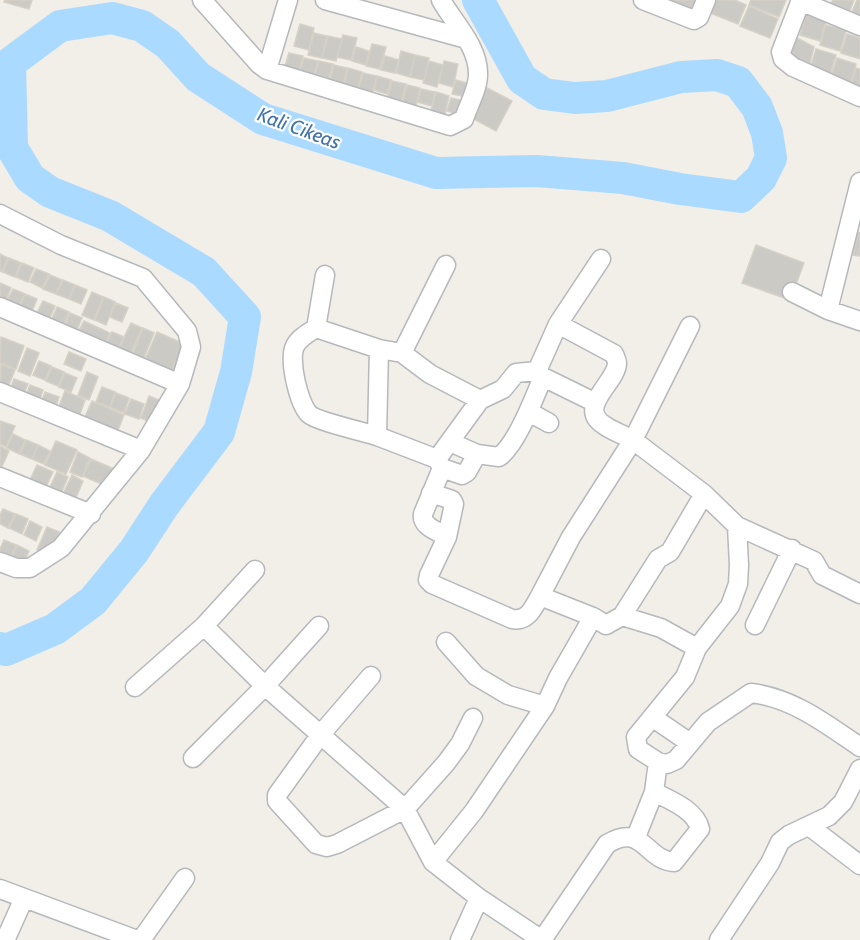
<svg xmlns="http://www.w3.org/2000/svg" width="860" height="940" font-family="Cabin,sans-serif">
<rect width="100%" height="100%" fill="#f1efe8"/>
<g fill="none" stroke-linecap="round" stroke-linejoin="round">
<path stroke="#aadaff" stroke-width="32" d="M0,648l6,2 49,-21 38,-28 41,-50 30,-46 55,-73 17,-60 9,-55 -41,-45 -94,-56 -60,-24 -20,-14 -18,-30 -2,-85 50,-37 52,-8 30,8 26,18 30,33 65,42 173,54 101,-2 86,7 57,11 61,8 20,-19 10,-20 -4,-25 -10,-26 -19,-25 -21,-7 -36,2 -74,19 -32,2 -31,-4 -22,-15 -44,-79"/>
</g>
<path fill="#cccac5" stroke="#d6d1c6" stroke-width="1.5" d="M5,0h27l-3,9 -25,-7z
M665,0h35l-6,16z
M713,0h22l11,5 -8,19 -30,-12z
M751,0h35l-7,17 -30,-12z
M833,0h21l-5,13 -19,-8z
M857,0h3v18l-9,-4z
M749,6l29,13 -8,19 -30,-12z
M806,15l20,6 -6,20 -20,-6z
M300,24l14,4 -5,22 -15,-4z
M826,25l20,6 -6,20 -20,-6z
M314,33l13,3 -5,22 -14,-3z
M847,34l13,4v21l-19,-6z
M343,35l14,3 -6,22 -14,-3z
M328,36l14,3 -6,22 -14,-3z
M797,38l17,9 -5,20 -20,-9z
M372,44l14,3 -6,22 -14,-3z
M356,47l13,4 -3,14 -14,-4z
M816,49l20,6 -6,20 -20,-6z
M401,51l14,4 -5,22 -14,-4z
M289,53l14,3 -4,14 -14,-4z
M415,55l14,3 -5,22 -14,-3z
M385,56l14,4 -4,13 -14,-3z
M304,58l14,3 -4,14 -14,-4z
M837,58l19,6 -5,19 -20,-6z
M319,61l14,3 -4,14 -14,-4z
M429,61l14,4 -6,22 -14,-4z
M444,61l14,3 -5,23 -14,-4z
M334,65l13,3 -5,22 -14,-3z
M348,68l14,4 -5,22 -14,-4z
M856,68l4,1v21l-10,-3z
M363,73l14,3 -6,22 -14,-3z
M377,76l14,4 -4,14 -13,-4z
M456,80l14,4 -3,13 -15,-3z
M392,81l14,3 -6,22 -14,-3z
M407,85l13,3 -5,23 -14,-4z
M487,88l25,13 -16,30 -26,-14z
M421,89l14,3 -3,14 -15,-4z
M436,92l13,4 -5,22 -14,-4z
M451,98l13,3 -3,14 -14,-4z
M858,232l2,1v23l-7,-1z
M756,245l48,18 -14,37 -48,-17z
M0,254l8,4 -6,14 -2,-1z
M9,258l12,5 -6,14 -12,-5z
M22,263l12,5 -6,14 -12,-5z
M36,269l13,5 -7,14 -12,-6z
M50,275l12,5 -6,14 -13,-5z
M63,280l12,5 -6,14 -13,-5z
M0,283l11,5 -6,14 -5,-2z
M75,285l12,5 -6,14 -12,-5z
M13,289l12,5 -7,14 -12,-5z
M92,292l11,5 -9,23 -12,-5z
M25,294l12,5 -6,15 -12,-6z
M104,297l11,5 -9,23 -11,-5z
M43,301l12,5 -6,14 -13,-5z
M116,303l12,5 -6,14 -12,-5z
M57,307l12,5 -6,14 -12,-5z
M70,313l12,5 -6,14 -12,-5z
M84,321l26,12 -5,11 -27,-12z
M131,323l11,5 -13,30 -12,-6z
M143,328l11,5 -12,30 -11,-5z
M112,332l12,5 -7,14 -12,-5z
M157,332l27,12 -12,27 -27,-11z
M1,337l23,9 -8,23 -16,-6z
M27,348l12,5 -9,23 -12,-5z
M69,352l17,7 -5,12 -17,-7z
M39,361l12,5 -6,14 -12,-5z
M1,364l14,6 -9,22 -6,-3z
M52,367l12,5 -6,14 -12,-5z
M87,372l11,5 -9,23 -11,-5z
M65,373l12,5 -6,14 -12,-5z
M14,379l14,5 -6,14 -13,-5z
M30,385l13,5 -5,15 -14,-5z
M102,387l13,5 -5,15 -14,-5z
M65,391l20,9 -5,14 -21,-8z
M45,392l14,5 -5,14 -14,-5z
M116,393l13,5 -5,15 -14,-6z
M149,396l15,6 -9,22 -14,-6z
M131,399l13,5 -5,15 -14,-5z
M92,401l32,14 -8,20 -33,-14z
M0,421l15,5 -9,21 -6,-3z
M13,434l12,6 -6,14 -12,-6z
M26,440l12,5 -6,14 -12,-5z
M56,441l21,9 -11,24 -21,-9z
M38,445l12,6 -6,13 -12,-5z
M0,446l9,5 -9,20z
M78,452l12,6 -8,19 -12,-5z
M91,459l23,10 -8,17 -23,-10z
M37,465l16,7 -8,17 -16,-7z
M57,472l11,5 -8,19 -12,-5z
M72,475l11,6 -8,19 -12,-6z
M3,509l12,5 -7,14 -8,-4v-9z
M16,514l12,5 -6,15 -13,-6z
M30,521l12,6 -6,14 -12,-6z
M47,527l12,5 -9,22 -13,-4z
M4,540l12,5 -6,14 -10,-4v-6z
M17,545l12,6 -6,14 -12,-5z"/>
<g fill="none" stroke-linecap="round" stroke-linejoin="round">
<defs>
<path id="street" d="M202,0l57,64 8,6 183,56 14,-7c4,-13 14,-30 14,-44 1,-28 -24,-52 -37,-75
M325,0l142,39
M643,0l51,20 5,-3 7,-17
M801,0l-20,52 2,7 10,8 67,30
M800,1l60,25
M267,70l21,-70
M0,214l61,31 82,33 44,53 4,16 -11,37 -39,66 -80,98 -31,20h-14l-16,-6
M325,275l-9,53 63,21
M792,292l36,18 32,11
M0,307l180,77
M828,310l32,-128
M316,328c-8,5 -17,10 -21,18 -7,14 4,58 14,68 7,7 55,18 68,22
M402,353l44,-88
M537,371l6,6 51,25
M0,392l141,58
M529,412l20,11
M450,442l27,12 22,3c18,-13 35,-59 44,-80
M477,454l-10,18 -5,3 -20,-7 -5,-9 -60,-23 2,-87 23,4 28,21 50,26
M437,459l43,-59 23,-11 13,-16 21,-2 21,-47 43,-65
M442,468l-19,46c-2,13 15,17 24,23
M0,477l91,37
M431,493l21,7 2,4 -7,33 -18,38 -1,5 4,4 80,35c16,3 21,-11 28,-23
M737,526l77,35 8,14 38,19
M255,570l-51,56 61,60 140,123 28,53 46,36 63,42
M622,616l36,-57 12,-7 34,-58
M593,617l13,8 16,-9 39,12 36,20
M755,625l37,-76
M446,642l30,34 32,19 37,11
M371,676l-50,58 -44,61v6l39,43 11,3 10,-3 68,-35 41,-46 14,-19 13,-26
M135,687l69,-61
M652,717l38,26
M193,758l72,-72 54,-60
M658,762l-20,-13 -2,-12 49,-60 12,-29 33,-42 8,-22 1,-19 -2,-39 -33,-32 -71,-54 57,-114
M809,826l51,39
M636,837l18,-45
M433,862l41,-51 71,-105 13,-28 35,-61 -53,-21 31,-59 62,-97c-9,-5 -21,-9 -29,-15 -28,-18 13,-43 13,-62 0,-3 -2,-6 -3,-9l-56,-30
M0,889l137,51
M0,940l7,-4 17,-38
M141,940l44,-62
M460,940l19,-42
M542,940l65,-96c36,-22 38,16 67,18l26,-33c-4,-19 -30,-29 -46,-37l4,-30 9,2 9,-4 32,-38 43,-29c42,5 75,31 109,54
M719,940l51,-77 10,-21 9,-7 40,-19 14,-14 17,-33"/>
</defs>
<use href="#street" stroke="#b5b8bc" stroke-width="21"/>
<use href="#street" stroke="#fff" stroke-width="18"/>
</g>
<g text-anchor="middle" stroke-width="4.5" stroke-linejoin="round" paint-order="stroke">
<g font-size="20" font-style="italic" fill="#4174aa" stroke="#fff">
<text transform="translate(299 128) rotate(20)" y="7">Kali Cikeas</text>
</g>
</g>
</svg>
